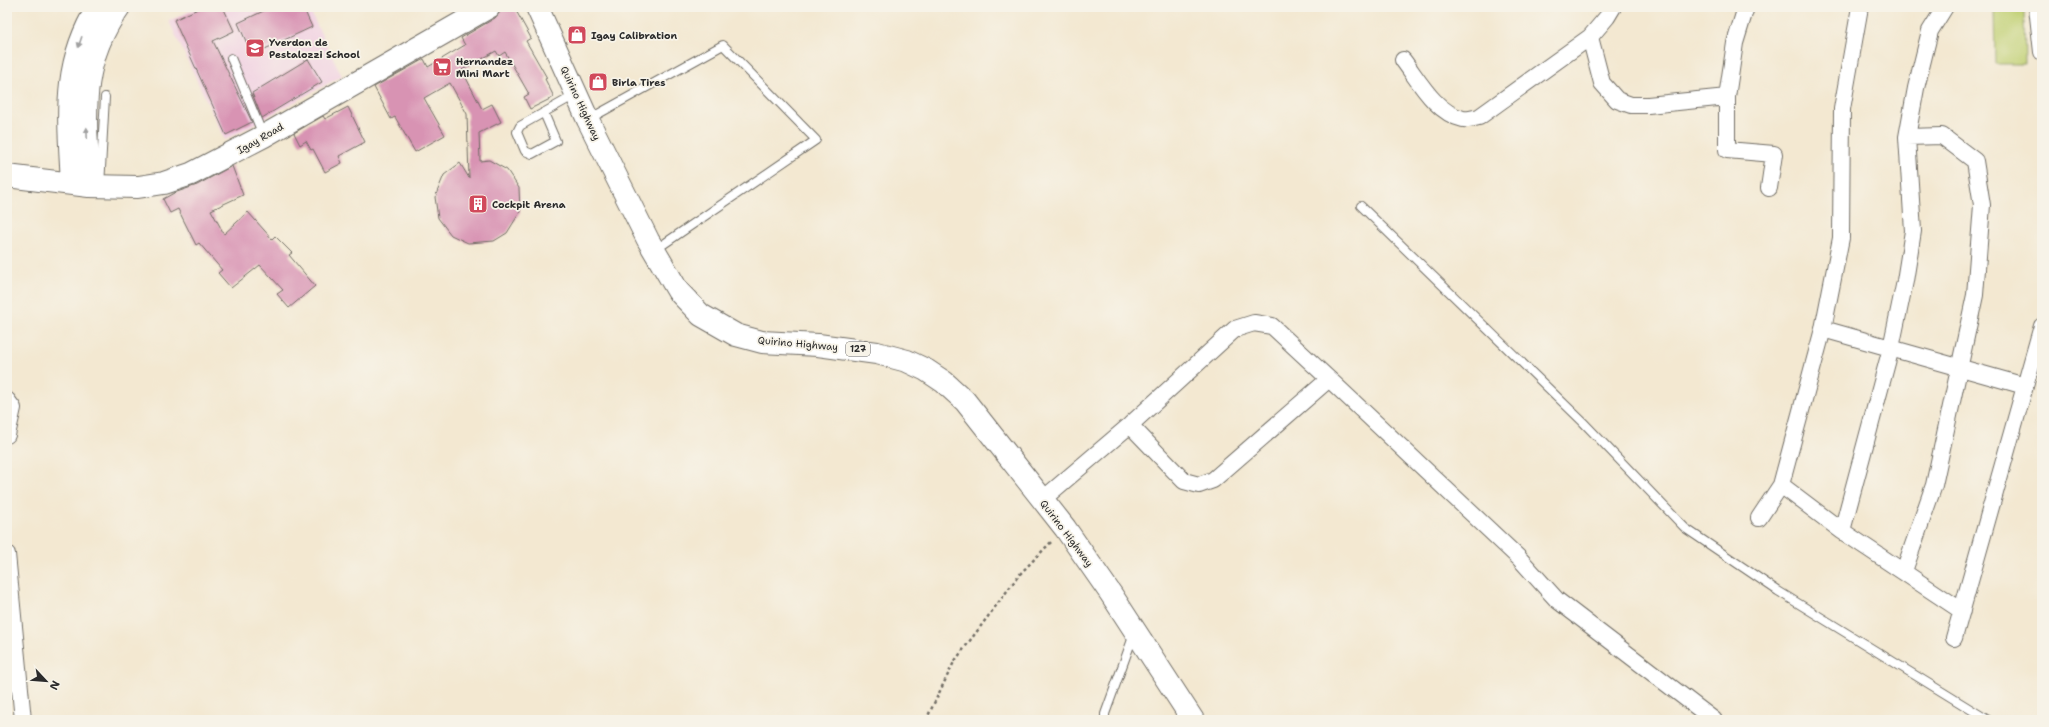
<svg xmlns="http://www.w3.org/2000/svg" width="2049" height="727" font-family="'Shantell Sans',sans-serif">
<rect width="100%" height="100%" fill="#f7f3e8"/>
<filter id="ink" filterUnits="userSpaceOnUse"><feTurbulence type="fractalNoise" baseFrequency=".025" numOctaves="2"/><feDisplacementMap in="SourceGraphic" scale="8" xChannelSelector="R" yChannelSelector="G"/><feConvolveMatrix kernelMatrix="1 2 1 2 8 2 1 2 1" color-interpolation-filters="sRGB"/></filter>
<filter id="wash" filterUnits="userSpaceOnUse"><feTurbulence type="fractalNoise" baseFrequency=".012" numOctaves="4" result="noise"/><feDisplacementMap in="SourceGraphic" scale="16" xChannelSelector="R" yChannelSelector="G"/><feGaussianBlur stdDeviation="0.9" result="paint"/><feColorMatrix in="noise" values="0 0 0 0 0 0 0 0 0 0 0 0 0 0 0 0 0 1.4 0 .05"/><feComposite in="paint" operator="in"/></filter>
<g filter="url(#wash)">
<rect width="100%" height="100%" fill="#f3e8d1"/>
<path fill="#f1d0e2" d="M198,7h110l34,69 -117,64 -56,-119z"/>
<path fill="#c1d073" stroke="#767e4f" d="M2024,8l1,56h-30l-1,-55z"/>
<g id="blocks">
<path fill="#d893b3" d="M202,7h21l11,24 -21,10 39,81 -26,13 -52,-115z
M272,7h31l9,20 -60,28 -14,-32z
M504,7h10l17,31 -5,3 21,37 -2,1 9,18 -24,12 -6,-12 5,-3 -24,-42 -6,4 -3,-5 -34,19 20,39 10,-5 9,18 -22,11 1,28 9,-1 18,10 12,18 1,24 -13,21 -13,8 -26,2 -17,-8 -13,-17 -3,-21 9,-22 16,-12 9,15 -2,-64 -17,-31 -26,15 21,37 -30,17 -20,-35 -4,2 -17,-32 50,-28 4,8 37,-22 -4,-7 34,-20z
M308,59l14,23 -60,36 -10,-25z
M348,107l17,35 -26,14 3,7 -17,9 -12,-23 -2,1 -5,-9 -6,4 -6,-12 29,-17 2,3z
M232,166l11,29 -32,15 13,24 24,-22 24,27 3,-3 17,17 -3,2 26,31 -26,22 -12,-14 6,-4 -23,-25 -29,23 -13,-15 4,-3 -23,-27 -3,2 -18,-36 -8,4 -7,-14 11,-6 23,-8z"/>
</g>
</g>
<g filter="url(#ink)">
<use href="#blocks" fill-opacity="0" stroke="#716d65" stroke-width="1"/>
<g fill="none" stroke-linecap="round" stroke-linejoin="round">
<defs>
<path id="lane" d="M231,58l32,77
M544,113l12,28 -24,13 -7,-3 -8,-19 3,-6 55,-31
M589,119l134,-74 93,95 -161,110
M100,186l5,-89
M1361,206l222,216 102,106 93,63 210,129
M1105,720v-6l29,-80"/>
<path id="street" d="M1746,7l-11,36 -8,54v53l47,4 -5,34
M2037,7l5,45
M1590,37l12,46 15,17 14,5h17l79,-8
M1403,60c16,21 33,53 60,59 5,1 11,-1 16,-2l111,-80 17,-20 6,-10
M1823,329l202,57
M1329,379l190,179 38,42 157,120
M7,400l6,8 -6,27
M1781,485l61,46 120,80
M1042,500l88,-75 105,-96 19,-6 18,3 57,53 -116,101 -14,5 -15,-4 -54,-56
M1759,518l22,-33 42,-156 18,-91 1,-129 18,-102
M1842,531l49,-183 14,-67 8,-50 -6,-94 9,-49 14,-57 15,-24
M7,554l16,166
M1904,571l30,-86 41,-190 7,-90 -7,-44 -33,-25 -35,1
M1954,638l88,-312"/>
<path id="secondary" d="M7,176l82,10 49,1 26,-4 27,-9 73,-38 225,-129
M72,184c-3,-65 -11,-118 26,-177
M89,186c-3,-68 -12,-120 30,-179"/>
<path id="primary" d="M537,7l51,113 60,120 30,51 23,24 35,20 26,7 56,3 59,8 30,8 19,9 18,12 21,19 100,127 46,66 82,126"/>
</defs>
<use href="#lane" stroke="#716d65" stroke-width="10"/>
<use href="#street" stroke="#716d65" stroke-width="18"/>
<use href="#secondary" stroke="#716d65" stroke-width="24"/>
<use href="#primary" stroke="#716d65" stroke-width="24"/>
<path stroke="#716d65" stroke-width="2.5" stroke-dasharray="3 3" stroke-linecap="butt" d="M926,720l28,-58 65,-87 34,-35"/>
<use href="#lane" stroke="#fff" stroke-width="8"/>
<use href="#street" stroke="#fff" stroke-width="16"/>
<use href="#secondary" stroke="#fff" stroke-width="22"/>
<use href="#primary" stroke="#fff" stroke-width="22"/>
</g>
<defs><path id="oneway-solid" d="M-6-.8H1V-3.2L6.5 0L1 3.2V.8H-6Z"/></defs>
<g fill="#a0a0a0">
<use href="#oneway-solid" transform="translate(80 42) rotate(109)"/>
<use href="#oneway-solid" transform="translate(87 133) rotate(-92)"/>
</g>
</g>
<defs>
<symbol id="shop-square" viewBox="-11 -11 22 22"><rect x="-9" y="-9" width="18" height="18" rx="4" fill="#d1495b" stroke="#f7f3e8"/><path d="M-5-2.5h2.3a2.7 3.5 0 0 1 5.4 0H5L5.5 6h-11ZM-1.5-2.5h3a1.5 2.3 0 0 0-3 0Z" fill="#fff"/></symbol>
<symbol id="school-square" viewBox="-11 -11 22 22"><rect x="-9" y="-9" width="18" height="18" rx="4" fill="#d1495b" stroke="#f7f3e8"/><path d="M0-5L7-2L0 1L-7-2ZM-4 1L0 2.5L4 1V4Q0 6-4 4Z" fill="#fff"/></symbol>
<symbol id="supermarket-square" viewBox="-11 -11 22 22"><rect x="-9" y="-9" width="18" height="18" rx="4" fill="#d1495b" stroke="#f7f3e8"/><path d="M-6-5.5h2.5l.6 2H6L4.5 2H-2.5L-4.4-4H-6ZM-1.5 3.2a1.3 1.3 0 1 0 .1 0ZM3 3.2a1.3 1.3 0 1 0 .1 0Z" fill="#fff"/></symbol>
<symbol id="building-square" viewBox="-11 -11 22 22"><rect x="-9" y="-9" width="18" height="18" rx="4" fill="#d1495b" stroke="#f7f3e8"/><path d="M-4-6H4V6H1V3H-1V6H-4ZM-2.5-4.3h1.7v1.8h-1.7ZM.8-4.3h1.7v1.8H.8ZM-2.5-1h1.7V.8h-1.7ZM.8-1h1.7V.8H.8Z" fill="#fff"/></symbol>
</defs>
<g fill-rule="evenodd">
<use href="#shop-square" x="566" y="24" width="22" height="22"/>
<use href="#school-square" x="244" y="37" width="22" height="22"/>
<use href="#supermarket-square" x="431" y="56" width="22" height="22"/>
<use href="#shop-square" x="587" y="71" width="22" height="22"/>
<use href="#building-square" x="467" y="193" width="22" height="22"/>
</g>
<g text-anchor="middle" stroke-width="3.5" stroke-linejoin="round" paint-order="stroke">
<rect fill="#f7f3e8" stroke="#686764" stroke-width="1" x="846" y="342" width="24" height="14" rx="3"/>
<g font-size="9" font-weight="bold" fill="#2b2b2b">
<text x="858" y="352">127</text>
</g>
<g font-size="10" font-weight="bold" fill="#2b2b2b" stroke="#f7f3e8" text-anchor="start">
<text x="591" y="39">Igay Calibration</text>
<text x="269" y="46">Yverdon de<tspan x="269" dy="12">Pestalozzi School</tspan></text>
<text x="456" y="65">Hernandez<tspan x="456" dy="12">Mini Mart</tspan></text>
<text x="612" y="86">Birla Tires</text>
<text x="492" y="208">Cockpit Arena</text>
</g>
<g font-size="10" fill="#2b2b2b" stroke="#f7f3e8">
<text transform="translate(581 103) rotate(65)" y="4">Quirino Highway</text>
<text transform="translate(260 138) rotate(-30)" y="4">Igay Road</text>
<text transform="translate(798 343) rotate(5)" y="4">Quirino Highway</text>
<text transform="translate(1067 533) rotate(53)" y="4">Quirino Highway</text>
</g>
</g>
<rect width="2049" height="727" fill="none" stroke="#f7f3e8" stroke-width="24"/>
<g transform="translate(46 681) rotate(116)" stroke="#f7f3e8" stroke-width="3" paint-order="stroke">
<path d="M0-3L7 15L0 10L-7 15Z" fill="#2b2b2b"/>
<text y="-6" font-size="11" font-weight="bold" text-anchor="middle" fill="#2b2b2b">N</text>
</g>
</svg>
